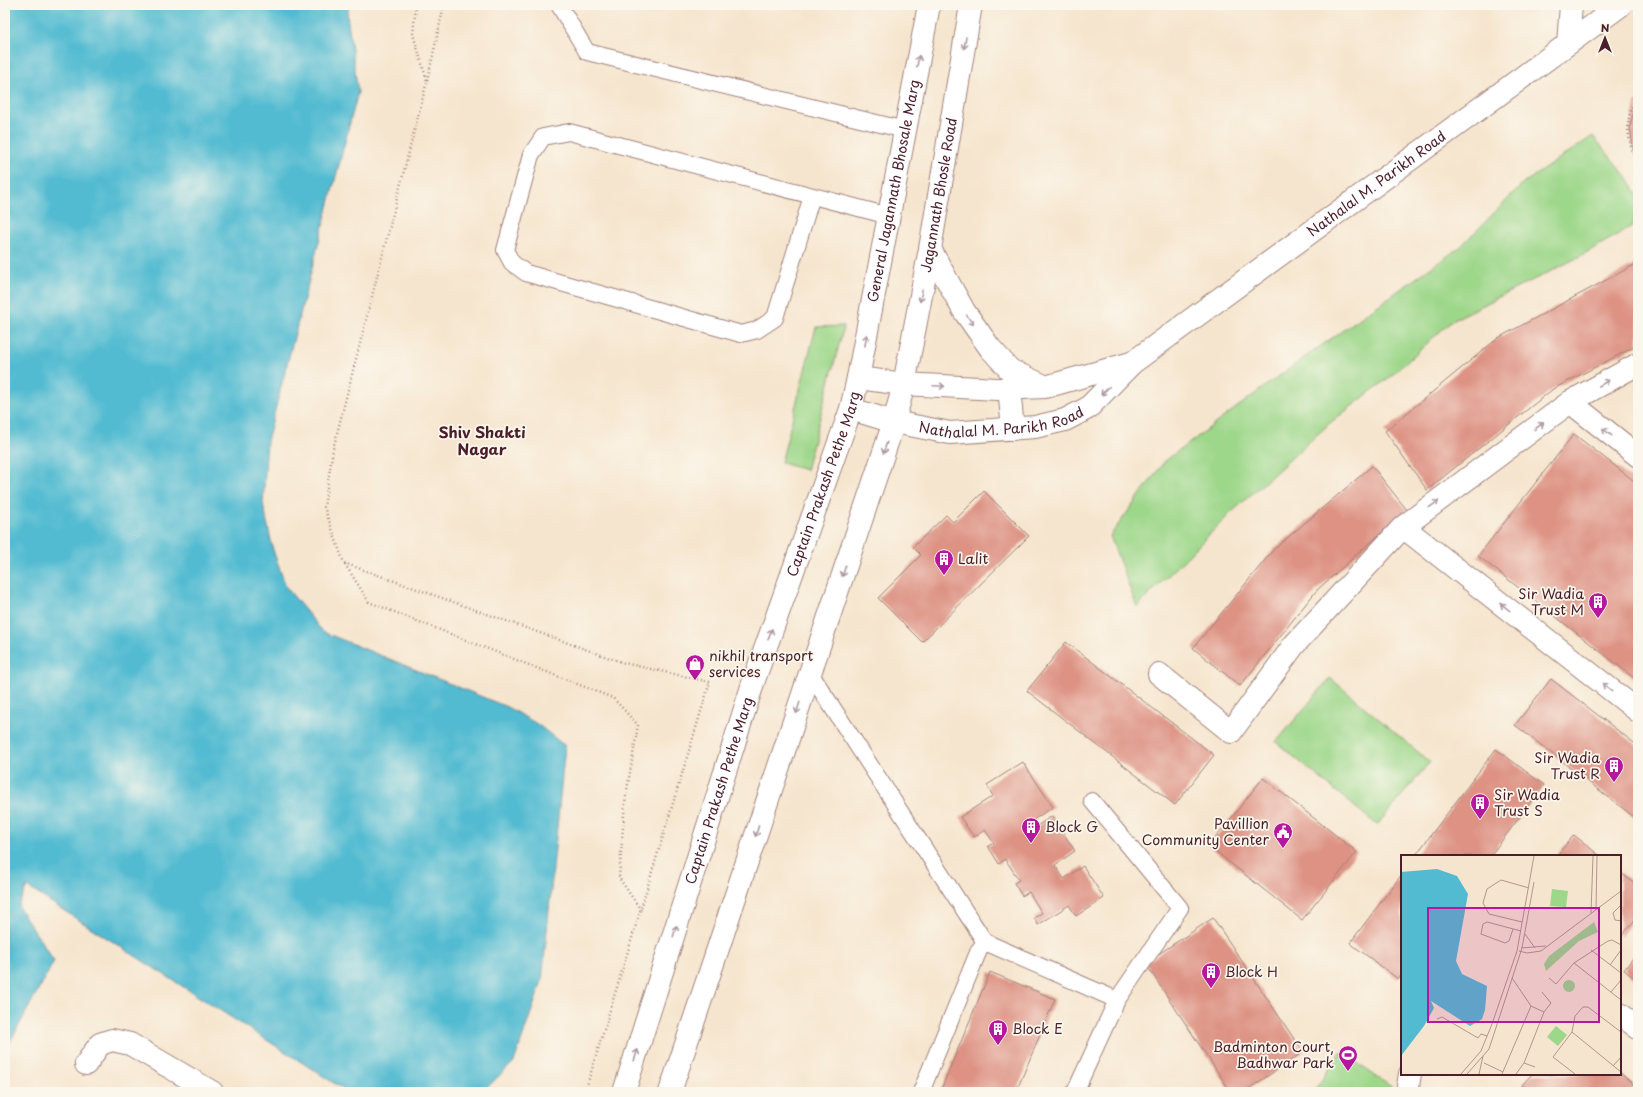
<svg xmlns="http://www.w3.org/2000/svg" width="1643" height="1097" font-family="'Playpen Sans',sans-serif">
<rect width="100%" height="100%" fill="#fbf7ec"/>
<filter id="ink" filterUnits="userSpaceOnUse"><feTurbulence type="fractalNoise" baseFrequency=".025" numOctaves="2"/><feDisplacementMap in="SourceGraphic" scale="8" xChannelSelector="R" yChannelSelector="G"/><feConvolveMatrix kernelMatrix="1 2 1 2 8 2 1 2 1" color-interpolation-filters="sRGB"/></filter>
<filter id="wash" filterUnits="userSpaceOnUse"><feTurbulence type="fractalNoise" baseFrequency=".012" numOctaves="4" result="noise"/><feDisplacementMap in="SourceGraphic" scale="16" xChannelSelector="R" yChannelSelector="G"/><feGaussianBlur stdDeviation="0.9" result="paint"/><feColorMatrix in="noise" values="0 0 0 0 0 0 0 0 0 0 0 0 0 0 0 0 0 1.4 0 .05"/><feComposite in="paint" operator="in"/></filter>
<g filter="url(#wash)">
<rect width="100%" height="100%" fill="#f6e5ce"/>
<path fill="#9dd78a" stroke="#747b5a" d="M1593,136l37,45 8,16 -5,29 -58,33 -122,61 -62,56 -61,47 -97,88 -96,96 -27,-71 55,-75 122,-91 173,-123 65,-65z
M844,326l-38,144 -25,-7 35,-136z
M1330,678l100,84 -53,63 -101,-83z
M1341,1052l56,39 -1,1h-81l-1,-1z"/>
<path fill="#53bbd1" stroke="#4e6d7e" d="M5,5h344l-2,10 11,77 -91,349 -4,62 10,47 13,37 37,45 184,75 30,17 28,22 -23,235 -28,81 -32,30h-134l-321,-205 -9,19 36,55 -49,90z"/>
<g id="blocks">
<path fill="#dd9283" d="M1638,100v58l-5,-11 -3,-20 5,-23z
M1638,263v82l-85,44 -126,101 -42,-59 113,-93z
M1574,434l64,50v197l-160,-125z
M1372,466l35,44 -90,80 -77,96 -47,-38 81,-99z
M984,491l45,45 -107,106 -44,-44 43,-43 -8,-8 33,-32 7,7z
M1066,642l148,113 -39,50 -148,-114z
M1551,679l87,67v74l-123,-95z
M1496,749l48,36 -54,71h-75z
M1023,762l30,45 -20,13 4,6 15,-10 23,35 -20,14 9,14 19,-13 21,32 -28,18 -7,-11 -31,20 -4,-7 8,-5 -13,-21 -7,4 -8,-13 5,-3 -14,-21 -6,5 -11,-18 6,-3 -9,-13 -11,7 -14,-20 33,-21 -6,-11z
M1263,778l94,74 -55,68 -93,-74z
M1574,835l26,21h-44z
M1620,872l18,15v29l-18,22z
M1402,874v99l-4,6 -48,-36z
M1213,918l90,134 -59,40h-13l-86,-129z
M1638,951v30l-14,-11z
M990,972l65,27 -39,93h-76z
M1620,1073l18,15v4h-50l-4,-4 -4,4h-50l-8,-7 10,-11h88z"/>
</g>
</g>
<g filter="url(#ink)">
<use href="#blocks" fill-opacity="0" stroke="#a0827c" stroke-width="1"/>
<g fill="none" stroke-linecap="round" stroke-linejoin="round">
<defs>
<path id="lane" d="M559,5l28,47 318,78
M812,196l-37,122 -18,12 -16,4 -215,-61 -14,-10 -7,-13 26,-95 12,-18 26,-5 320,84
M810,673l175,269 -6,8 -58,142
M1092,801l88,107 -63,92
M985,942l132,58 -42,92"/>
<path id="street" d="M1570,402l68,54
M1403,527l235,184
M1159,674l72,58 63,-87 109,-118 167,-125 68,-38
M1620,1014l18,14
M86,1064l14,-20 12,-4 18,4 82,48
M1407,1092l3,-18"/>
<g id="secondary">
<path d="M1568,44l3,-39"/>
<path d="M930,249l34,62 26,37 20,22 32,15"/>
<path d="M858,378l46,6 93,5 48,-2 86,-24"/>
<path d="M1009,388l4,41"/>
<path id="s1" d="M851,409l43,13 56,11 85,-6 30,-7 23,-12 44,-45 489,-358"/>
<path id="s2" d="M624,1092l130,-412 97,-271 7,-31 71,-373"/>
<path id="s3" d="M670,1092l224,-670 10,-38 26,-135 41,-244"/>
</g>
</defs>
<use href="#lane" stroke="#a0827c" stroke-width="18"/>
<use href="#street" stroke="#a0827c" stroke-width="24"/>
<use href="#secondary" stroke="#a0827c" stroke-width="24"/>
<path stroke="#a0827c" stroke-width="2.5" stroke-dasharray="1 3" stroke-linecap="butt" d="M416,5l-3,29 14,47
M444,5l-15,68 -96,376 -9,58 20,56 280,100 86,19 -125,410
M1638,96c-15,22 -11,45 0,68
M345,564l24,38 244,96 25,27 -13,77 -6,76 22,32"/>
<use href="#lane" stroke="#fff" stroke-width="16"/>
<use href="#street" stroke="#fff" stroke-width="22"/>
<use href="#secondary" stroke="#fff" stroke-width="22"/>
</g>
<defs><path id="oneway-shaft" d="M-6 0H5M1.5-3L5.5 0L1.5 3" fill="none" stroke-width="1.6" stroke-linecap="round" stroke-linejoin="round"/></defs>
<g stroke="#ae9aa0">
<use href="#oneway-shaft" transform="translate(965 43) rotate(100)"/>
<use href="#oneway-shaft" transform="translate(918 61) rotate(-79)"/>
<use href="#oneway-shaft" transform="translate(921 296) rotate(101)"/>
<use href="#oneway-shaft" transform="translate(970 320) rotate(55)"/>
<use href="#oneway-shaft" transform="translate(866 340) rotate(-79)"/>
<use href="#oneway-shaft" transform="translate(1604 383) rotate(-30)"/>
<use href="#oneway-shaft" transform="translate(939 386) rotate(3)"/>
<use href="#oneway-shaft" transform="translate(1105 391) rotate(134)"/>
<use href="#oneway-shaft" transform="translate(1539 426) rotate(-37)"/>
<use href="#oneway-shaft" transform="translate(1607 432) rotate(-142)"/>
<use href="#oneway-shaft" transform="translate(885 448) rotate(108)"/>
<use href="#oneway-shaft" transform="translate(1434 504) rotate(-36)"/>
<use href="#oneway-shaft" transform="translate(844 571) rotate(108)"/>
<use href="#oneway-shaft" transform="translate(1505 607) rotate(-142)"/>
<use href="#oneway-shaft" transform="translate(770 634) rotate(-70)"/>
<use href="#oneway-shaft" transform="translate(1607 687) rotate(-142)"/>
<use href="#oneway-shaft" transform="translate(798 708) rotate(108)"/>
<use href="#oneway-shaft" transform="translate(757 831) rotate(108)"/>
<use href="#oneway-shaft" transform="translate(675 931) rotate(-72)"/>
<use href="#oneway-shaft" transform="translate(636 1055) rotate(-72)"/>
</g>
</g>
<defs>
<symbol id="building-pin" viewBox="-11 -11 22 30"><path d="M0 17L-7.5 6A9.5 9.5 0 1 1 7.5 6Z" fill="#b5179e" stroke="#fbf7ec"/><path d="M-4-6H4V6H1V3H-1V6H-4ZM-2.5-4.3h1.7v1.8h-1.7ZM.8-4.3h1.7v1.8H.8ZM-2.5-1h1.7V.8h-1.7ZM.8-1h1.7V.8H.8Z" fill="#fff"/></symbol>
<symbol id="shop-pin" viewBox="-11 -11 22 30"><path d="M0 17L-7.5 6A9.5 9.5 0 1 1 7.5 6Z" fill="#b5179e" stroke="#fbf7ec"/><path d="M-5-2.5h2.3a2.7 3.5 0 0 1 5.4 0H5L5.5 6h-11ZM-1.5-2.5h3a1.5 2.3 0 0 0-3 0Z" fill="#fff"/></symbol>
<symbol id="civic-pin" viewBox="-11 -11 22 30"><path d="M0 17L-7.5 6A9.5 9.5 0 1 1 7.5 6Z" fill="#b5179e" stroke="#fbf7ec"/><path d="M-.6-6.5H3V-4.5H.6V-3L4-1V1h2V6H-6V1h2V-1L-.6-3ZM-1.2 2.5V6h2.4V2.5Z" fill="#fff"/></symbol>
<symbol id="stadium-pin" viewBox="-11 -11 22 30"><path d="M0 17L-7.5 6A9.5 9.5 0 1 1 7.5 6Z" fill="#b5179e" stroke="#fbf7ec"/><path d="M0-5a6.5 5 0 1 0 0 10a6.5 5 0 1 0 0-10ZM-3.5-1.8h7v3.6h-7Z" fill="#fff"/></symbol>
</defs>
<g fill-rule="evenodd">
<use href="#building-pin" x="933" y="548" width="22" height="30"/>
<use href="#building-pin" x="1587" y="591" width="22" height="30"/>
<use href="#shop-pin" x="684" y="653" width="22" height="30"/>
<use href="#building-pin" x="1603" y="755" width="22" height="30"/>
<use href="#building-pin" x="1469" y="792" width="22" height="30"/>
<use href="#building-pin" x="1020" y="816" width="22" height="30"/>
<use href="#civic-pin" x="1272" y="821" width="22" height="30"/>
<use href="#building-pin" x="1200" y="961" width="22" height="30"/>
<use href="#building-pin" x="987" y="1018" width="22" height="30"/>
<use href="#stadium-pin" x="1337" y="1044" width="22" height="30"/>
</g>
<g text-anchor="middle" stroke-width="3.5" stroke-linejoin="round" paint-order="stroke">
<g font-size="14" fill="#4a1f2b" stroke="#fbf7ec">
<text dy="5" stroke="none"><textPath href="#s1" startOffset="610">Nathalal M. Parikh Road</textPath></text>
<text dy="5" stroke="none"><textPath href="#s2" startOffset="942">General Jagannath Bhosale Marg</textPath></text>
<text dy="5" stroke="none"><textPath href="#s3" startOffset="938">Jagannath Bhosle Road</textPath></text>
<text dy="5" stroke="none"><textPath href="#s1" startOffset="154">Nathalal M. Parikh Road</textPath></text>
<text dy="5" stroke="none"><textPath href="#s2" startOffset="640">Captain Prakash Pethe Marg</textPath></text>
<text dy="5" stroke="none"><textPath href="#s2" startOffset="316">Captain Prakash Pethe Marg</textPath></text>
</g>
<g font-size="14" fill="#4a1f2b" stroke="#fbf7ec" text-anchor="start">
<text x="958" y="564">Lalit</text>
<text x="1584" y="599" text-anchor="end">Sir Wadia<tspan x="1584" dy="16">Trust M</tspan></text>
<text x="709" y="661">nikhil transport<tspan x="709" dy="16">services</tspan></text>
<text x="1600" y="763" text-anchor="end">Sir Wadia<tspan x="1600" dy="16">Trust R</tspan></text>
<text x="1494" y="800">Sir Wadia<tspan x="1494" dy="16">Trust S</tspan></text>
<text x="1269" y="829" text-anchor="end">Pavillion<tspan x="1269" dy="16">Community Center</tspan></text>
<text x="1045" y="832">Block G</text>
<text x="1225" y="977">Block H</text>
<text x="1012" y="1034">Block E</text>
<text x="1334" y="1052" text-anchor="end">Badminton Court,<tspan x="1334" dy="16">Badhwar Park</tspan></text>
</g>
<g font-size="15" font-weight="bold" fill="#4a1f2b" stroke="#fbf7ec">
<text x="482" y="438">Shiv Shakti<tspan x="482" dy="17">Nagar</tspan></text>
</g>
</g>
<g transform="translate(1401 855)">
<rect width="220" height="220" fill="#f6e5ce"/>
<path d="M151,34l16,2 -2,16 -16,-1zM193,67l4,10 -19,9 -33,30 -2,-7 5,-8zM162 131a6 6 0 1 1 12 0a6 6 0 1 1-12 0ZM155,171l11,9 -9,11 -11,-9z" fill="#9dd78a"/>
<path d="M36,14l20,7 11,18 -12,67 6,13 25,12 -2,24 -3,9 -12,7 -39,-25 3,7 -10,18 -23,30v-184z" fill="#53bbd1"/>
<path fill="none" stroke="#b1968d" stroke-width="1" d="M220,50l-8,8 2,7 6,1M195,55l1,-54M190,58l2,-57M121,67l-33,-8 -6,-11 4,-14 14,-9 28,8M112,74l-4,12 -4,2 -24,-9 2,-10 4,-2 34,9M124,79l10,14M120,93l25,-2M190,95l30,23M118,96l8,2 14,-2 80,-60M173,108l47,37M209,110l11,-15M148,123l7,6 18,-21 34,-22 4,-1 9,5M141,137l9,11 -7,9M210,137l10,-12M36,164l5,-2 36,21 3,-4 6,2M171,177l49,40M83,208l19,9M123,208l20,-51 -13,-6M212,211l8,-9M60,219l20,-23 11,-27 25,-73 17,-95M66,219l22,-25 33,-101 12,-66M78,219l4,-18M101,219l29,-68 -19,-28M115,219l8,-11 11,4M174,219l-22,-17 19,-25 3,-16 8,-9h5l33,25"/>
<path fill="#b5179e" fill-opacity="0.15" stroke="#b5179e" stroke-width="2" d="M27,53h171v114h-171z"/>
<rect width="220" height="220" fill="none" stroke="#4a1f2b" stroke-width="2"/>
</g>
<rect width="1643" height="1097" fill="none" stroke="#fbf7ec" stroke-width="20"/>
<g transform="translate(1605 38)" stroke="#fbf7ec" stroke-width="3" paint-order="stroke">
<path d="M0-3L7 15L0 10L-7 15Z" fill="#4a1f2b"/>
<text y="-6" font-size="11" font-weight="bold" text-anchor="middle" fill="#4a1f2b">N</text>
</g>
</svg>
